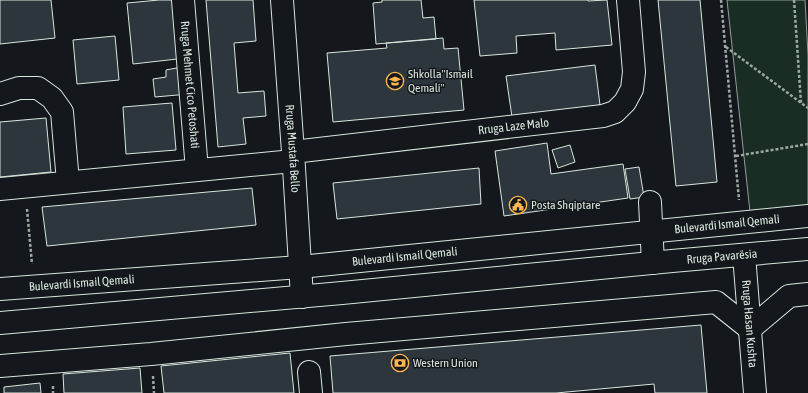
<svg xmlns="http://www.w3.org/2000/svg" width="808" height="393" font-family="'Asap Condensed',sans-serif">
<rect width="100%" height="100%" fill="#14181c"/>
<path fill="#1a2d24" stroke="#939e99" d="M727,0h78l3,55v152l-58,5z"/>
<path fill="#2c363c" stroke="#d8e6dc" d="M0,0h51l4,38 -55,6z
M159,0h20l7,58 -53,6 -6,-61z
M206,0h47l3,41 -22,2 4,50 26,-2 2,25 -23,2 3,26 -28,3z
M382,0h39l2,18 11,-1 2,22 -60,5 -3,-41 9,-1z
M474,0h114v1l19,-1 5,45 -56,5 -1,-17 -39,3 1,17 -37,3z
M658,0h42l17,182 -41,4z
M115,36l4,44 -42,4 -4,-44z
M443,38l1,11 14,-1 6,62 -131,12 -6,-69 60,-5 -1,-5z
M595,65l5,40 -88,12 -6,-41z
M182,67l7,27 -34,3 -2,-18 13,-2v-7z
M172,103l4,47 -50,4 -3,-47z
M46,118l5,54 -51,5v-55z
M547,143l4,31 72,-10 5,34 -124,18 -9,-65z
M570,145l5,17 -17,6 -6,-18z
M639,167l5,30 -14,2 -5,-30z
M479,168l2,36 -144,15 -4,-36z
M252,188l4,37 -209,21 -5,-39z
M701,325l6,68h-52l-1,-9 -98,9h-223l-3,-37z
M290,353l4,40h-130l-3,-27z
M140,368l2,25h-78l-1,-19z
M40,383l1,10h-37v-6z"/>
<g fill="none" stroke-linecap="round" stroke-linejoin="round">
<defs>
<g id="minor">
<path id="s1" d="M183,0l14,170"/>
<path id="s2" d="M282,0l11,152 9,145"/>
<path d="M0,94l19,-6h19l14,10 10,14 6,70"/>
<path id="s3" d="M293,152l310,-36 12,-4 10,-10 7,-13 2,-17 -6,-72"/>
<path d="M0,189l293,-28"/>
<path d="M650,202l3,61"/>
<path id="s4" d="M744,255l11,138"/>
<path id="s5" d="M0,289l300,-22 508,-51"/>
<path d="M0,366l151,-12 195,-20 370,-32 34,27 39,-33 19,-2"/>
<path d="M309,372l2,21"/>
</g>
<g id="major">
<path id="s6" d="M0,323l342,-30 330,-32 136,-12"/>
</g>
</defs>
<use href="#minor" stroke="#d8e6dc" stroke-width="24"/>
<use href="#major" stroke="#d8e6dc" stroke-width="24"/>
<path stroke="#9da8a2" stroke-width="2.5" stroke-dasharray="3 2" stroke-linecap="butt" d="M721,0l18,200
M794,0l7,103
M726,47l82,61
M736,156l72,-12
M27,209l5,55
M153,376l1,17
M53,386v7"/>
<use href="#minor" stroke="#14181c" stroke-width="22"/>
<use href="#major" stroke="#14181c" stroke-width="22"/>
</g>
<defs>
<symbol id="school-ring" viewBox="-11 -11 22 22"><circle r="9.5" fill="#14181c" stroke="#ffb74d" stroke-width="1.5"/><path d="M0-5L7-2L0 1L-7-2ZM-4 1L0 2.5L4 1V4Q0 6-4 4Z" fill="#ffb74d"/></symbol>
<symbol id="civic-ring" viewBox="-11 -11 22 22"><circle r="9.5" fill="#14181c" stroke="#ffb74d" stroke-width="1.5"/><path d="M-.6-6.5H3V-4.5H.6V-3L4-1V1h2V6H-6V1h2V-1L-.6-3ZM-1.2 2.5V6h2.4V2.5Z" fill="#ffb74d"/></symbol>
<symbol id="bank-ring" viewBox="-11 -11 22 22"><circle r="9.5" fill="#14181c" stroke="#ffb74d" stroke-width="1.5"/><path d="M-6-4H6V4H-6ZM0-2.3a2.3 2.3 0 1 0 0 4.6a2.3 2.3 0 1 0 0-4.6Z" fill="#ffb74d"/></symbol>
</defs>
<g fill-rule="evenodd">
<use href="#school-ring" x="385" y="71" width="20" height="20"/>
<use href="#civic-ring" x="508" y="195" width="20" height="20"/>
<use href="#bank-ring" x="390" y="353" width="20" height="20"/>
</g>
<g text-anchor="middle" stroke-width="3" stroke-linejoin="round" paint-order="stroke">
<g font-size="12" fill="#d8e6dc" stroke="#14181c" text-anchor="start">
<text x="408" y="78">Shkolla"Ismail<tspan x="408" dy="14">Qemali"</tspan></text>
<text x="531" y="209">Posta Shqiptare</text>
<text x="413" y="367">Western Union</text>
</g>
<g font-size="12" fill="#d8e6dc" stroke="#14181c">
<text dy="4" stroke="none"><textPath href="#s1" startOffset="85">Rruga Mehmet Cico Petoshati</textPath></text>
<text dy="4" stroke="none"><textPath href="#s3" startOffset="222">Rruga Laze Malo</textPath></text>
<text dy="4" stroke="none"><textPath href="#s2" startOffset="149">Rruga Mustafa Bello</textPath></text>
<text dy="4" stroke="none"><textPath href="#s5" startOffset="730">Bulevardi Ismail Qemali</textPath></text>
<text dy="4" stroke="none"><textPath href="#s5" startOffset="406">Bulevardi Ismail Qemali</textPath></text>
<text dy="4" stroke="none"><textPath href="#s6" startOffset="725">Rruga Pavarësia</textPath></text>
<text dy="4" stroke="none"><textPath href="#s5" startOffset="82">Bulevardi Ismail Qemali</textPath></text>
<text dy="4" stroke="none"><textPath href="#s4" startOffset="69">Rruga Hasan Kushta</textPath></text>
</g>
</g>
</svg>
